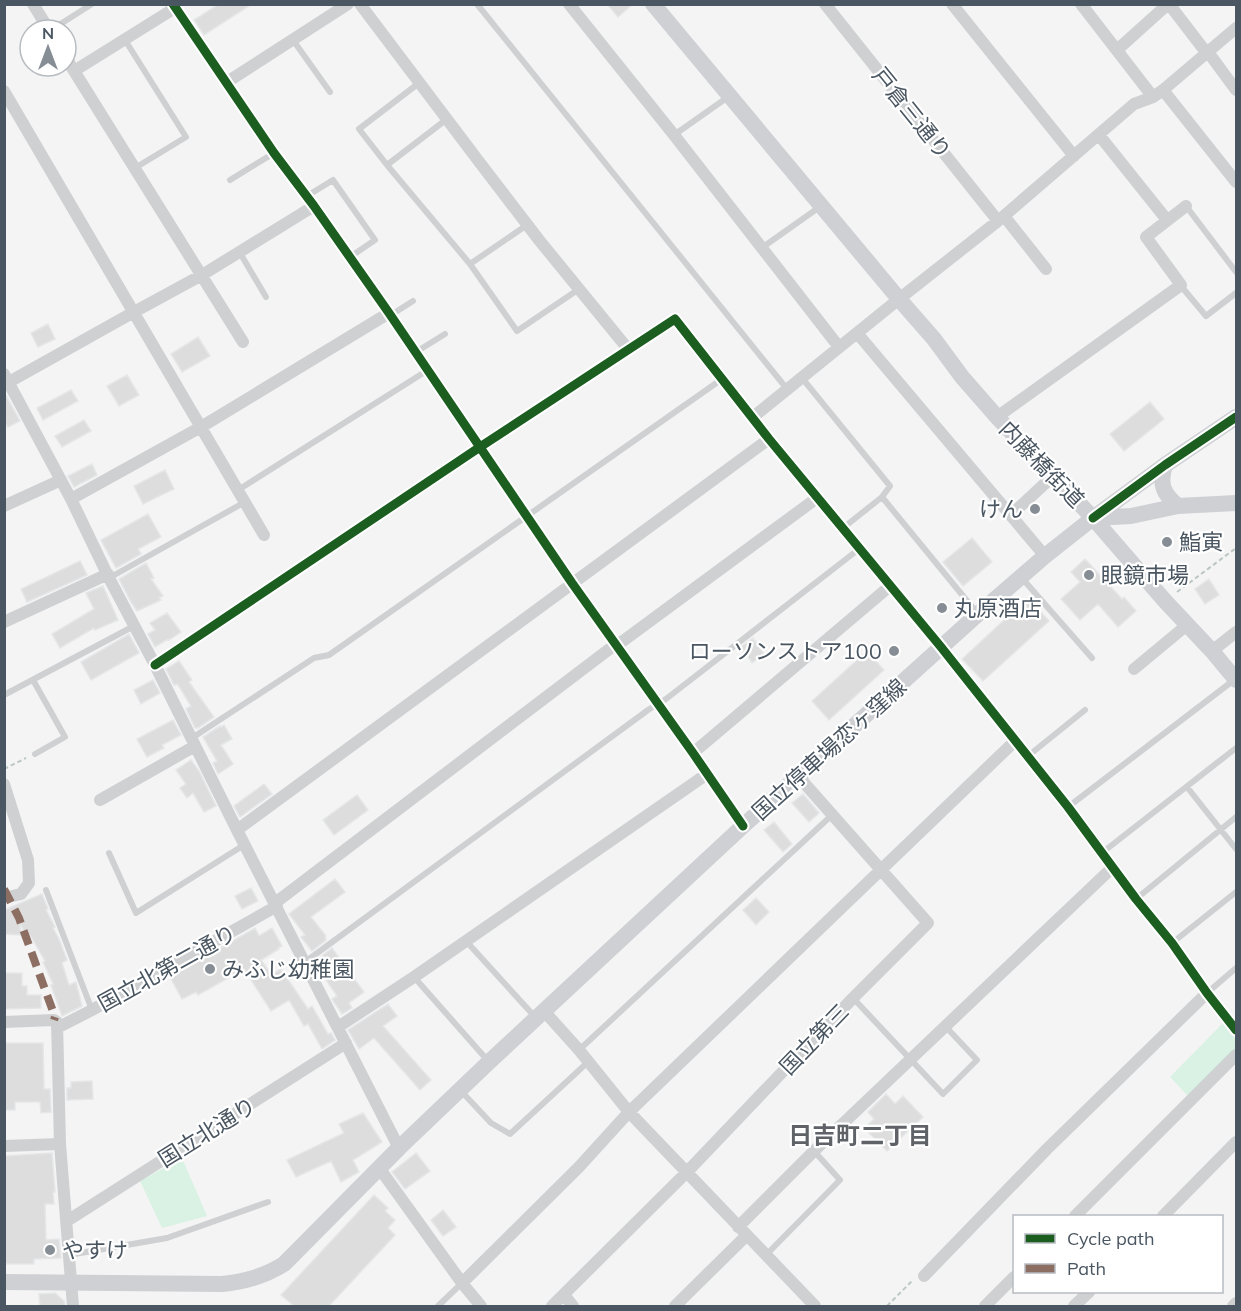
<svg xmlns="http://www.w3.org/2000/svg" width="1241" height="1311" font-family="Mulish,'Noto Sans JP',sans-serif">
<rect width="100%" height="100%" fill="#f4f4f4"/>
<path fill="#d9f2e3" d="M1223,1023l13,17v10l-47,47 -19,-20z
M182,1158l25,58 -45,12 -22,-47z"/>
<path fill="#ddddde" stroke="#e5e6e7" stroke-width="1.5" d="M219,4h33l-48,31 -10,-15z
M607,4h26l-15,13z
M48,324l7,15 -17,8 -7,-14z
M198,337l12,19 -28,16 -11,-18z
M127,375l12,20 -20,11 -12,-20z
M71,390l7,11 -35,19 -6,-12z
M4,392l16,29 -12,6 -4,-7z
M1150,402l14,17 -40,32 -14,-17z
M84,420l7,11 -29,16 -7,-11z
M92,464l5,11 -23,12 -6,-11z
M165,470l9,19 -31,15 -9,-18z
M148,514l13,23 -23,12 3,5 -25,14 -15,-28z
M972,538l20,24 -29,24 -20,-24z
M1085,559l37,40 2,-2 12,14 -18,16 -20,-23 -18,16 -19,-21 19,-17 -9,-10z
M80,561l7,14 -60,27 -6,-13z
M146,563l8,15 -3,1 12,17 -4,2 2,2 -24,11 -6,-9 -12,-23z
M1209,579l10,16 -14,9 -10,-15z
M103,586l15,34 -23,10 -1,-2 -34,20 -8,-14 42,-25 -8,-16z
M1028,598l21,23 -66,60 -21,-22z
M167,613l14,19 -12,8 -1,-1 -13,8 -7,-13 7,-4 -5,-7z
M129,634l10,19 -48,27 -10,-18z
M753,638l11,16 -12,9 -11,-16z
M867,651l17,19 -55,50 -17,-19z
M179,661l13,19 -3,2 25,35 -16,11h-3l-9,-19 5,-3 -11,-18 -3,-4 -3,1 -8,-16z
M153,680l7,13 -19,11 -7,-14z
M173,720l8,15 -19,10 2,3 -17,9 -10,-18z
M224,725l8,14 -11,6 12,19 -15,10 -5,-11 4,-2 -14,-24 17,-11 1,1z
M191,760l8,11 17,35 -12,6 -11,-19 -6,5 -7,-10 6,-4 -10,-14z
M264,784l8,10 -32,23 -6,-11z
M803,794l16,19 -10,9 -17,-19z
M357,795l11,15 -34,25 -11,-15z
M774,822l18,22 -9,8 -19,-22z
M335,879l10,13 -34,25 15,19 -1,1 1,3 -14,11 -11,-14 4,-2 -16,-21z
M251,888l7,13 -16,8 -7,-13z
M42,894l6,15 -2,1 7,13 2,4 -2,1 6,11 8,21 -5,3 7,22 7,-3 6,24 -20,10 -11,-31 2,-1 -10,-22 2,-1 -15,-26h-4l-6,-12 1,12 -17,-1v-24z
M756,898l13,14 -13,13 -13,-15z
M255,928l4,8 13,-8 10,18 -4,2 1,1 -18,11 13,18 2,-1 -2,-4 7,-4 27,40 4,-3 16,28 3,-1 4,7 -13,9 -14,-25 -4,2 -15,-26 -18,11 -27,-42 -46,26 -2,-3 -14,7 -12,-22z
M332,948l32,44 -15,11 3,5 -10,6 -10,-15 5,-3 -21,-31 4,-3 -2,-3z
M4,973h18v13h5v9h14v13l-37,1z
M388,1004l9,12 -14,10 48,54 -11,10 -46,-52 -15,11 -11,-19z
M4,1043h39l1,46h6l1,23 -10,1 -1,-11h-25v8h-11z
M92,1081l1,18 -26,1v-12h4v-6z
M886,1094l9,10 8,-8 20,21 -36,34 -23,-23 10,-9 -6,-7z
M363,1113l19,29 -29,18 6,12 -18,10 -10,-21 -35,16 -9,-17 57,-27 -5,-9z
M52,1153l3,39h-2l1,12h-9l1,36 13,-1 2,19 -27,1v5h-30v-108z
M416,1153l14,18 -25,18 -13,-17z
M374,1195l14,13 -3,3 10,9 -7,8 7,7 -66,71h-35l-13,-11z
M443,1210l13,17 -13,9 -12,-16z
M55,1293l9,8 1,5h-25l-1,-12z"/>
<g fill="none" stroke-linecap="round" stroke-linejoin="round">
<path stroke="#bcc7c4" stroke-width="2" stroke-dasharray="4.5 3" stroke-linecap="butt" d="M1177,592l59,-44
M4,769l22,-11
M887,1306l25,-25"/>
<path stroke="#ced0d2" stroke-width="6" d="M477,4l310,385
M51,30l41,-26
M125,40l61,97 -51,31
M293,40l37,52
M419,83l-60,46 28,36 83,99 47,67 62,-42
M674,135l54,-38
M387,165l60,-46
M230,180l44,-27
M307,196l26,-16 42,60 -25,17
M1186,206l50,66
M763,247l58,-41
M240,253l26,44
M470,264l57,-39
M1181,286l25,30 30,-23
M391,315l22,-14
M416,352l29,-18
M802,378l88,108 -8,11 -39,31
M238,490l190,-120
M882,497l95,116
M1021,577l71,81
M109,578l136,-76
M33,680l32,57 -30,17
M4,695l130,-69
M192,738l122,-80 15,-3 393,-276
M1028,756l57,-46
M1187,787l49,62
M1068,807l166,-127
M1103,852l133,-104
M109,853l27,60 108,-68
M46,890l46,120
M1136,899l100,-82
M466,941l70,77
M1172,943l64,-51
M305,962l343,-252 18,-11 193,-150
M414,977l75,85
M1207,993l29,-25
M853,998l90,96 34,-34 -31,-33
M579,1050l253,-235
M462,1092l29,31 19,11 78,-72
M69,1255l98,-17 101,-36
M766,1255l74,-75 -26,-29
M438,1306l24,-23"/>
<path stroke="#ced0d2" stroke-width="12" d="M33,4l16,26
M173,4l101,149 40,53 75,107 183,270 121,170 50,73
M360,4l117,155 62,81 89,109
M569,4l105,131 165,212
M825,4l173,217
M952,4l122,152
M1081,4l72,93
M1169,4l33,43 6,5 28,38
M1117,50l51,-46
M66,58l177,284
M74,71l101,-63
M227,82l121,-78
M1163,90l73,92
M4,91l260,444
M1099,135l68,85
M1004,216l42,53
M857,333l188,223
M4,374l67,125 38,79 46,87 82,165 162,318
M9,382l125,-70 68,-37 112,-69
M753,417l146,-118 99,-78 136,-117 19,-7 10,-7 73,-62
M997,417l184,-132 -35,-48 40,-31
M71,499l130,-72 188,-114
M4,506l57,-26
M1011,515l42,-39
M4,622l104,-48
M1212,651l24,-19
M155,665l325,-218 195,-128 94,120 172,208 127,160 68,92 36,44 35,50 29,37
M1134,669l53,-44
M693,753l197,-167
M4,784l24,76 1,23 -8,11 -17,4
M100,800l95,-54
M237,830l532,-391
M275,903l341,-259 7,-3 194,-143
M544,1011l35,39 50,62 186,194
M4,1022l50,-2 3,2 3,122 13,162
M338,1027l76,-50 293,-203
M57,1028l35,-18 185,-104
M4,1146l56,-2
M380,1169l82,114 19,23
M1075,1216l161,-161
M1163,1216l73,-74
M67,1221l279,-178
M738,1227l76,-76 299,-284
M924,1276l123,-127 160,-156
M462,1283l117,-116 50,-55 386,-371
M564,1295l9,11
M552,1306l134,-133 167,-175 75,-75 -130,-147
M675,1306l72,-71
M985,1306l29,-29
M1074,1306l15,-14
M1233,1306l3,-3"/>
<path stroke="#ced0d4" stroke-width="16" d="M653,4l246,295 35,40 28,38 35,40 96,101 72,83 47,50 24,29
M1165,465c-6,19 -2,29 13,41
M1093,518l38,-2 47,-10 58,-3
M4,1282l218,2c22,-2 43,-8 62,-20l115,-116 90,-86 254,-236 235,-212 67,-58 48,-38 72,-53 71,-48"/>
<path stroke="#8d6e63" stroke-width="8" stroke-dasharray="15 8" stroke-linecap="butt" d="M4,889l15,29 36,99 -1,3"/>
<defs>
<path id="cycleway" d="M173,4l101,149 40,53 75,107 183,270 121,170 50,73
M1093,518l72,-53 71,-48
M155,665l325,-218 195,-128 94,120 172,208 127,160 68,92 36,44 35,50 29,37"/>
</defs>
<use href="#cycleway" stroke="#fff" stroke-width="13"/>
<use href="#cycleway" stroke="#1b5e20" stroke-width="9"/>
</g>
<g fill="#868d94" stroke="#fff" stroke-width="2">
<circle cx="1035" cy="509" r="6"/>
<circle cx="1167" cy="542" r="6"/>
<circle cx="1089" cy="575" r="6"/>
<circle cx="942" cy="608" r="6"/>
<circle cx="894" cy="651" r="6"/>
<circle cx="210" cy="969" r="6"/>
<circle cx="50" cy="1250" r="6"/>
</g>
<g text-anchor="middle" stroke-width="4.5" stroke-linejoin="round" paint-order="stroke">
<g font-size="22" fill="#4a5661" stroke="#fff">
<text transform="translate(912 113) rotate(51)" y="8">戸倉三通り</text>
<text transform="translate(1042 464) rotate(46)" y="8">内藤橋街道</text>
<text transform="translate(829 749) rotate(-42)" y="8">国立停車場恋ヶ窪線</text>
<text transform="translate(167 968) rotate(-29)" y="8">国立北第二通り</text>
<text transform="translate(814 1039) rotate(-46)" y="8">国立第三</text>
<text transform="translate(207 1132) rotate(-32)" y="8">国立北通り</text>
</g>
<g font-size="22" fill="#4a5661" stroke="#fff" text-anchor="start">
<text x="1023" y="517" text-anchor="end">けん</text>
<text x="1179" y="550">鮨寅</text>
<text x="1101" y="583">眼鏡市場</text>
<text x="954" y="616">丸原酒店</text>
<text x="882" y="659" text-anchor="end">ローソンストア100</text>
<text x="222" y="977">みふじ幼稚園</text>
<text x="62" y="1258">やすけ</text>
</g>
<g font-size="24" font-weight="bold" fill="#5f6368" stroke="#fff">
<text x="860" y="1144">日吉町二丁目</text>
</g>
</g>
<rect width="1241" height="1311" fill="none" stroke="#4a5661" stroke-width="12"/>
<rect x="1013" y="1215" width="210" height="78" fill="#ffffff" stroke="#b7bbc0" stroke-width="1.5"/>
<rect x="1025" y="1234" width="30" height="9" fill="#1b5e20" stroke="#b7bbc0" stroke-width="1.5"/>
<text x="1067" y="1245" font-size="18" fill="#4a5661">Cycle path</text>
<rect x="1025" y="1264" width="30" height="9" fill="#8d6e63" stroke="#b7bbc0" stroke-width="1.5"/>
<text x="1067" y="1275" font-size="18" fill="#4a5661">Path</text>
<g transform="translate(48 48)"><circle r="28" fill="#ffffff" stroke="#b7bbc0" stroke-width="1.5"/>
<path d="M0-4.5L10 22L0 15L-10 22Z" fill="#868d94"/>
<text y="-9" font-size="16" font-weight="bold" text-anchor="middle" fill="#4a5661">N</text>
</g>
</svg>
